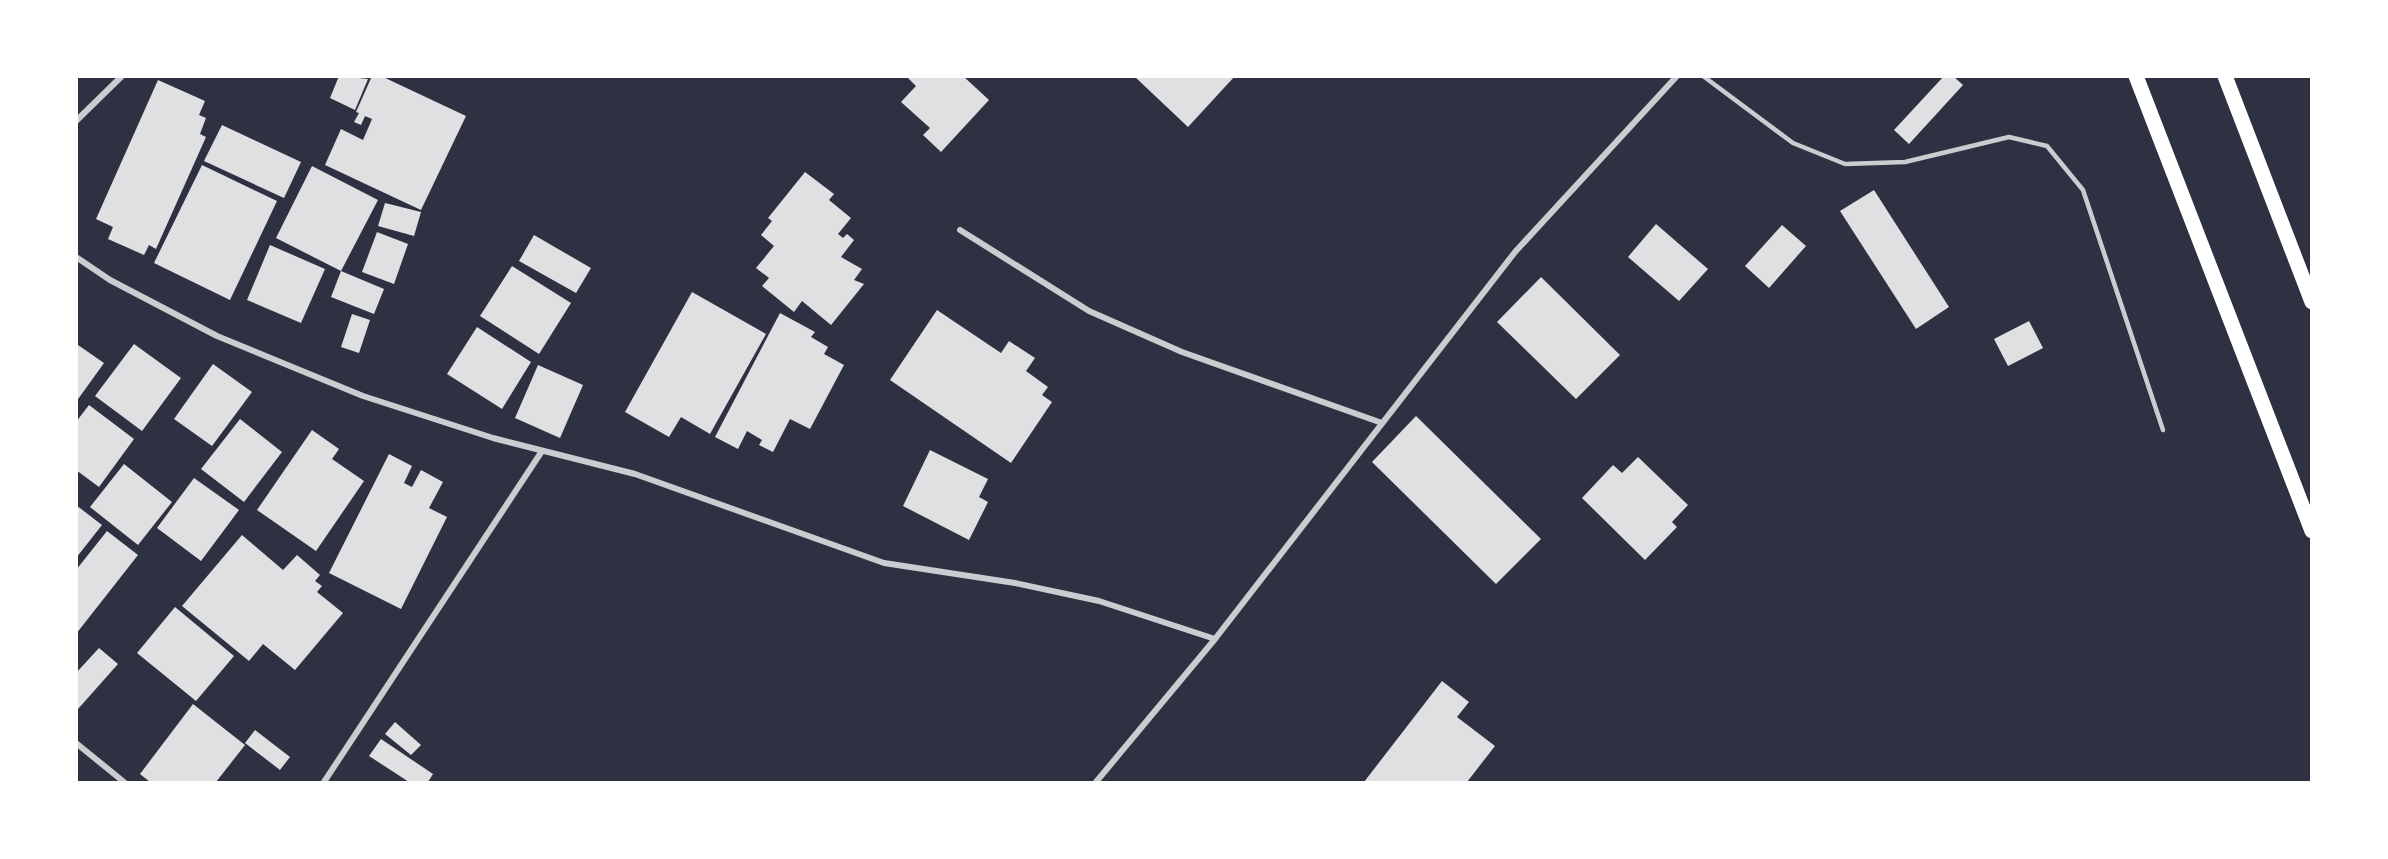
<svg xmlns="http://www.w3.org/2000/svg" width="2388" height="859" font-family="'Open Sans',sans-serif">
<rect width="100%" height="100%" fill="#2d3142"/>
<path fill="#e0e0e3" d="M339,76l29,3 -13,31 -25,-12z
M372,76h9l85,40 -45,94 -96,-45 16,-36 22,11 9,-21 -7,-3 -4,9 -7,-3 5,-9 -3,-1z
M906,76h57l26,24 -48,52 -18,-17 7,-7 -29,-26 15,-16z
M1134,76h101l-47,51z
M1944,76h9l10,9 -54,59 -15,-14z
M158,80l47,21 -6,14 7,3 -6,16 6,3 -50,112 -7,-4 -5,10 -36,-16 5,-12 -17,-8z
M222,125l79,37 -17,36 -80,-37z
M202,165l75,36 -47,99 -76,-37z
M312,166l66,34 -37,71 -65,-33z
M805,172l29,22 -5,6 22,18 -13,16 5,4 4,-4 7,6 -13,17 21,12 -8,11 10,4 -33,41 -29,-24 -8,11 -32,-26 7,-8 -13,-10 18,-22 -13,-11 11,-14 -4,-3z
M1874,190l75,117 -33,22 -76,-118z
M385,203l36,9 -7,24 -36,-10z
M1656,224l52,45 -29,32 -51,-44z
M1782,225l24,21 -37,42 -24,-22z
M377,232l31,12 -14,40 -32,-12z
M534,235l57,33 -15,25 -57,-32z
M270,245l55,24 -24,54 -54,-23z
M512,266l59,37 -32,51 -59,-38z
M341,271l43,18 -10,25 -43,-17z
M1541,277l79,78 -44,44 -79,-77z
M692,292l74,42 -56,100 -29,-17 -12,20 -44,-25z
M937,310l64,43 8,-12 26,17 -9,13 22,16 -6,8 10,7 -41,61 -121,-83z
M780,313l35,19 -4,5 17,10 -4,7 20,11 -34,64 -20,-10 -17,33 -14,-7 3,-5 -15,-9 -9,18 -23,-12z
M352,314l18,6 -11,33 -18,-6z
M2029,321l14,27 -35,18 -14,-27z
M477,327l54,35 -29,47 -55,-35z
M134,344l47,34 -39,53 -47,-35z
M78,345l26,18 -28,39v-56z
M213,364l39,28 -40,54 -38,-27z
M538,365l45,20 -23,53 -45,-20z
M89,405l45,34 -35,48 -23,-17v-48z
M1416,416l125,123 -45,45 -124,-122z
M240,419l42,33 -38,50 -43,-33z
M312,430l27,19 -7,10 32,22 -48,70 -59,-41z
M930,450l58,29 -9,18 9,5 -19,38 -66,-34z
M389,454l23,12 -8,17 8,4 9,-17 22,12 -14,26 18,9 -46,92 -72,-36z
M1638,457l50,48 -16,17 5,5 -32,33 -63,-62 31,-33 9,8z
M124,464l48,38 -34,43 -48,-38z
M194,478l45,32 -38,51 -44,-33z
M76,505l26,20 -26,33z
M107,531l31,24 -62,79v-64z
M242,535l41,35 14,-15 23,20 -5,6 7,5 -5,6 26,21 -48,57 -32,-26 -14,17 -67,-55z
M175,607l59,49 -38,45 -59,-48z
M99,648l19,16 -40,45 -2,-36z
M1442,681l27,21 -12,15 38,29 -28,36h-103z
M193,704l52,41 -29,37h-66l-10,-8z
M395,722l26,23 -10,10 -26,-21z
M255,730l35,27 -10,13 -35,-27z
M381,739l52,35 -5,8h-19l-40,-26z"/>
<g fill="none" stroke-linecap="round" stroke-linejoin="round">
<path stroke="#caccd0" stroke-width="4.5" d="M1703,76l90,67 52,21 60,-2 104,-25 38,9 36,44 80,240"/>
<path stroke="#caccd0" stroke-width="6" d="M76,121l46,-45
M960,230l129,81 93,41 200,71
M76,257l34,23 107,56 146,60 130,42 142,36 249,89 131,20 84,18 116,38
M76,743l48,39
M324,782l218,-331
M1096,782l119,-143 300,-387 162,-176"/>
<path stroke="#fff" stroke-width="15" d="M2136,76l176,455
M2225,76l87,226"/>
</g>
<rect width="2388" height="859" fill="none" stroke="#ffffff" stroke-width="156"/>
</svg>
